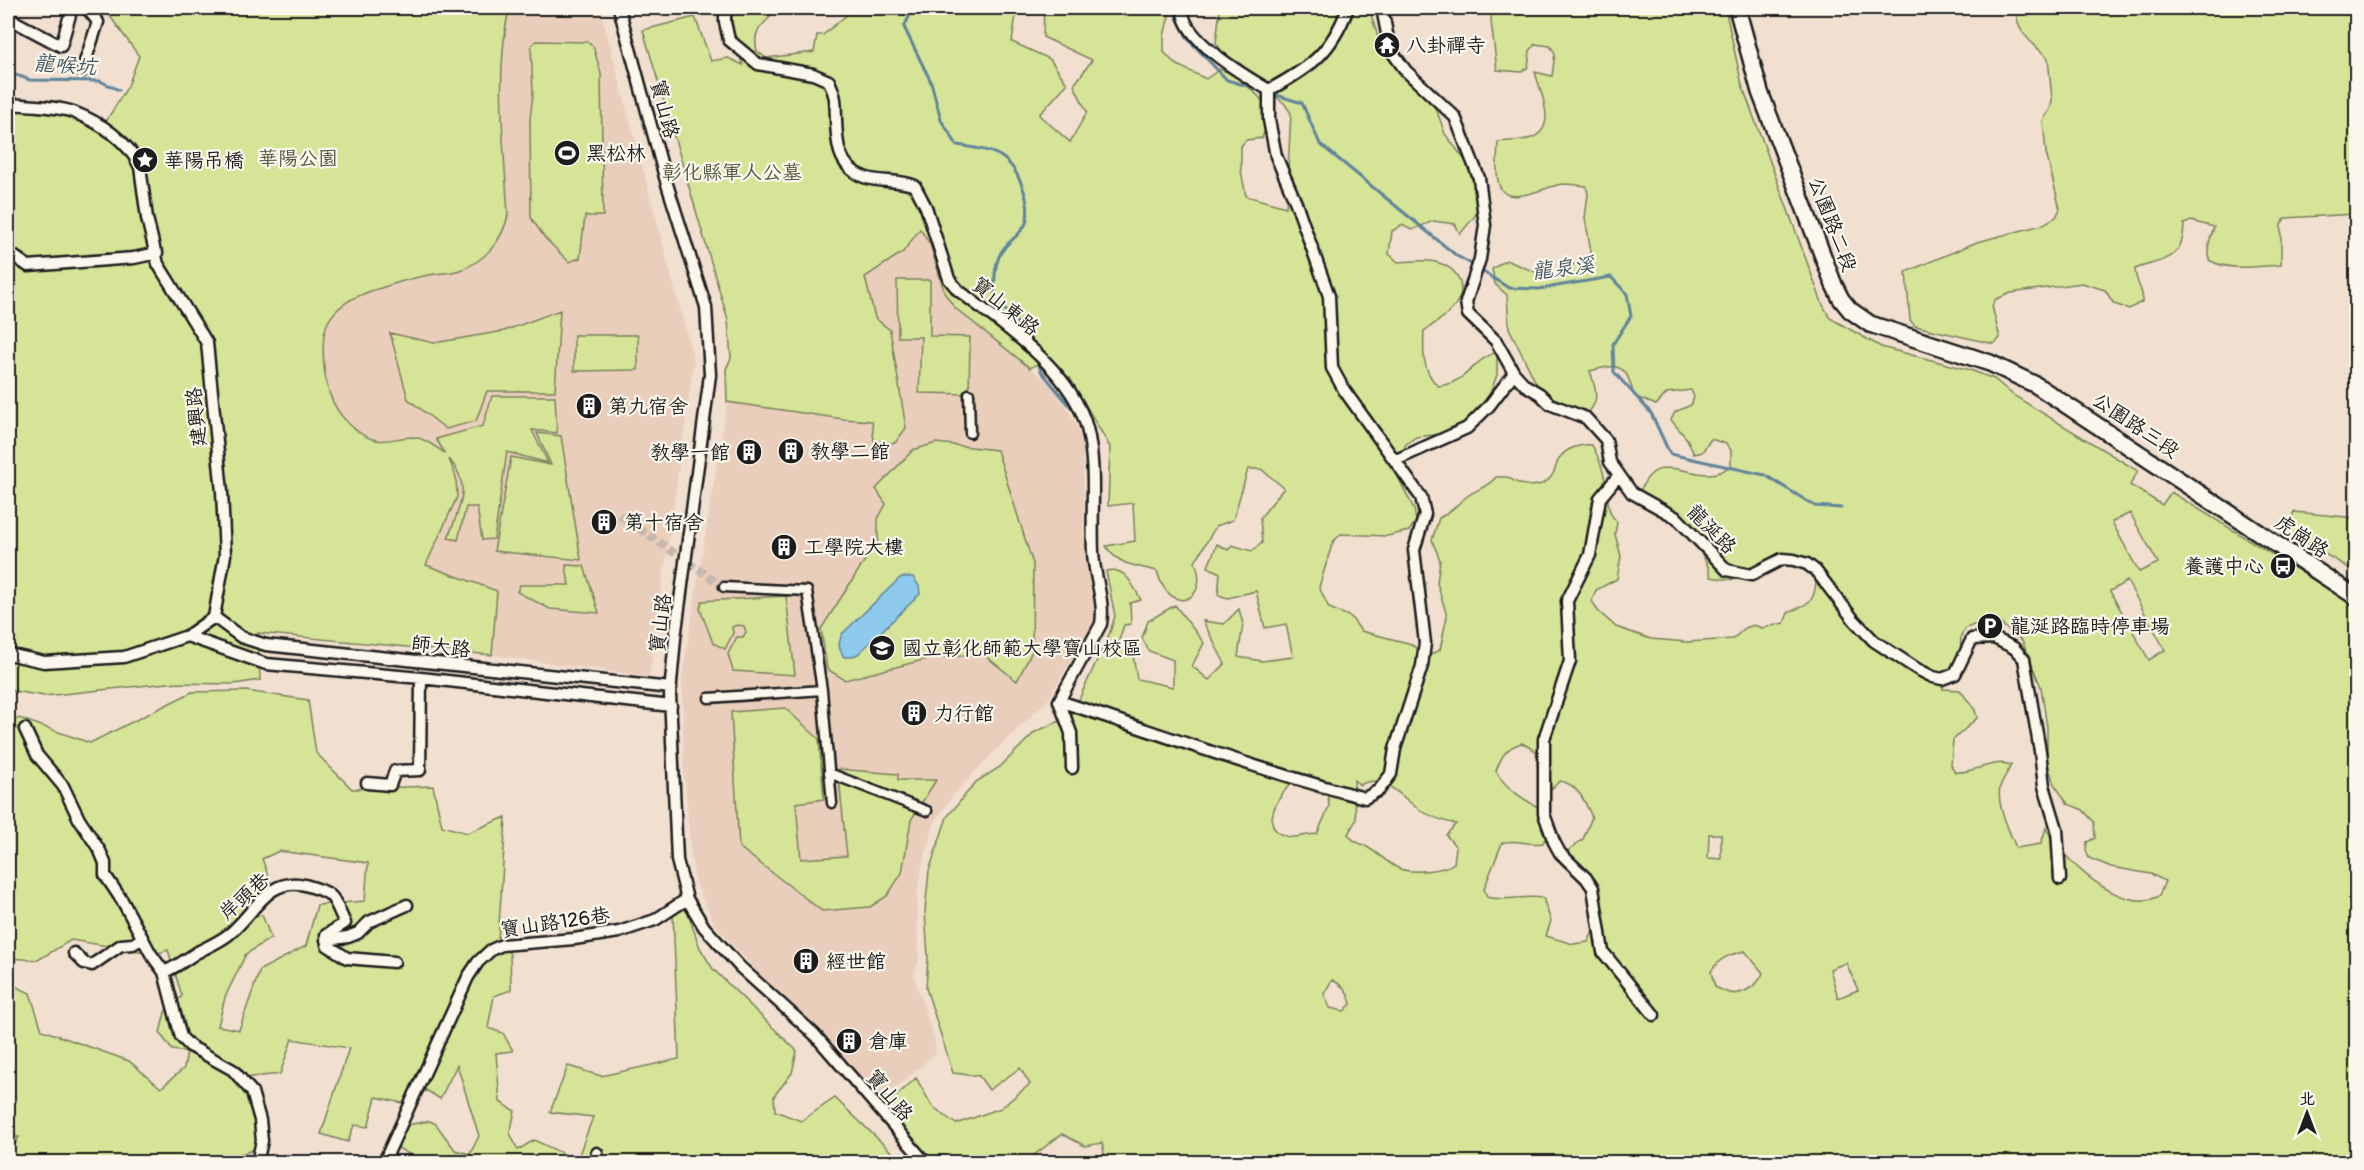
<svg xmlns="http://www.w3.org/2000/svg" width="2364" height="1170" font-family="Pangolin,'LXGW WenKai TC',sans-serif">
<rect width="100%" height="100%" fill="#f1dfd0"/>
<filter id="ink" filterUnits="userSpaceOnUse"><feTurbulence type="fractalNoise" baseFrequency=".0167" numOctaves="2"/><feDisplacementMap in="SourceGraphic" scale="12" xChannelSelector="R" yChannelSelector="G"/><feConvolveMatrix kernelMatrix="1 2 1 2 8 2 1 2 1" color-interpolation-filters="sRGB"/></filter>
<g filter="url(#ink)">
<path fill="#eacebc" d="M509,8h91l94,353 -45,316 -157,-22 5,-64 -71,-26 31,-68 -43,-60 -22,5 -18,-2 -18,-11 -22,-24 -8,-16 -3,-33 4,-33 15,-18 20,-10 60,-19 83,-47 3,-15 -7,-128 3,-55z
M920,228l10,16 7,27 18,37 101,81 22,38 5,20 1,91 12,72 -1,9 -47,81 -56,54 -39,41 -19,29 -12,43 -5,31 2,60 -5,19 21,64 1,12 -60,52 -161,-180 -20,-44 -4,-24 -7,-85 -2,-95 45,-275 116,17 30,2 2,-103 -10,-41 38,-25z"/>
<path fill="#d5e497" stroke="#78805a" stroke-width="1.5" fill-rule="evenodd" d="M108,8h401c-14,67 -5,138 -1,207 -5,25 -24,47 -48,55 -12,4 -25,3 -36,6 -18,3 -36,10 -53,15 -17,6 -34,14 -43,31 -6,11 -5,33 -4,45 3,27 10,45 32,63 24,18 32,8 56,7 11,0 23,10 33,16l-9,-14 47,-13 9,-30h63l2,37 -25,-3 16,33 -41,-11 -13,87 -12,1 -5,-33h-11l-8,33 -10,-2c11,-30 25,-52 1,-79l7,18 1,20 -31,68 71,26 -5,64 -234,-22 2,47 -26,4 -66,-1 -124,13 -36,-6v-591l36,4 61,20 23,-37 11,-30 -32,-44zM206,365l26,187 -9,52 -3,-10 -3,-99z
M731,8h38l1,9c-12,12 -17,16 -13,34l9,7 48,-6 3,-17h6l32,-27h162l-5,34 38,17 17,25 -28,31 31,27 17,-30 -13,-27 18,-25 -49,-23 1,-29h127l-7,28v16l11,12 31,15 14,-10c14,5 48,30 49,46 0,7 -5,17 -7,23l-16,2 -5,6v25l5,25 40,11 5,-94 -7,-10 -27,-20 -15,-18 -19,-12 -7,-10 4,-35h149l13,42 14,18 28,23 13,20 8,23 29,38 7,22 -6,22 -15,18 -5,-10 -22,-3 -21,9 -10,-5 -10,6 -3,23 9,8c11,0 26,-3 37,0 26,6 35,30 15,49 -7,8 -18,14 -26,20 -1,21 -2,40 14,55 30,-3 35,-27 59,-34v23l-8,21v11l-38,26 -35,4 -10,7 -8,21v12l16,32 2,12 -7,10 -22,5 -46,-2 -8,8 -14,45 10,21 22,9 10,14 47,12 21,12 11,-5 7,-34 -10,-33 3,-23 -8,-20 7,-22c11,-5 16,-12 26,-20 10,-9 21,-9 31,-21h12c11,9 32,14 43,0 4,-5 5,-13 8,-18 6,-11 22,-15 33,-14 8,14 13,31 15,46 2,14 0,21 10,31l-2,12 6,22 -4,23 -21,11 -4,11 6,10 18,16 35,12 36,3 46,-3 12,-11 9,-3 8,3 22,-5 4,-10c20,-10 27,-9 28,-34 -10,-12 -31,-19 -47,-13 -8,3 -16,9 -25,12 -11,3 -22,1 -33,-1 -7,-35 -44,-63 -72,-83 19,-55 62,0 92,-29v-15l-5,-6 -15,-5 -9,13 -8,2 -7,-15 -16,-19 4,-8 16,-7 3,-8 -3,-7 -24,3 -11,12 -22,-9c-8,-30 -12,-34 -44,-25 6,18 11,30 -4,44l-37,-16 -11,-12 -29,-59 -2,-33 -12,-11 -3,-15 14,-9 39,16 47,-19 -7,-39 3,-24 -2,-8c-8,-1 -16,-2 -24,-2 -15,2 -52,22 -61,5 -7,-12 -3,-34 -3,-47 11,-1 24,-1 33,-4 28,-9 9,-47 4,-66l17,4 3,-23 -5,-7 -15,-2 -5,7 -2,16 -6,5 -25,-2 -6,-49 1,-13h233l17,77 80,218 8,15 51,29 89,23 24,9 19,16 125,76 -8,14 32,20 9,-13 185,114v556h-1250l-4,-19 -17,3 -23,-12 -37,28h-95l-5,-3 -43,-50 34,-31 16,28 24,18 45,-16 29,-24 -10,-16 -31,22 -10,-14 -26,-3 -27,-85 2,-31 -3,-46 4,-40 18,-54 29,-35 24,-15 35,-35 27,-12 13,-12 35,-76 5,-16 -9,-45c20,-5 27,15 35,29l-11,3 1,21 -7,1 -8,25 16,-1 5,30 36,8v-27l-24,-9 -7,-13 6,-17 27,-16 29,38 -12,23 17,14 16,-16 -22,-43 21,3 15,-15 4,15 -5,33 24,4 31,-4 -7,-33 -21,4 -9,-37 -28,7 -10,-3 2,-22 -12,-6 9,-23 11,6 4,-5 20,6 10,-8 -2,-25 24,-30 -23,-19h-13l-15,51 -17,6 -21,36c16,38 -25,57 -38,9 -20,-5 -40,-6 -51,-25l29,-5 -2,-38 -25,3 2,-59 -40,-69 -27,-17 -13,7 -75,-60 -10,-14 -15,-50 -10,-15 -17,23 -38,25 10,41 15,12 16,98 -11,15 -21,-2 -2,-20 -29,-2 -116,-17 -1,-33 5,-11 -3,-38 -85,-290 52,-13 16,44 17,-3 15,7 -9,-22zM2130,513l28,50 -19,9 -27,-50zM2127,581l38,69 -16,10 -39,-69zM1989,619l8,2 25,20 19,46 6,40v34l7,23 14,20 15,6 11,12 1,16 -8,4 -1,8 3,8 22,9 40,7 14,7 -6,15c-37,20 -98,-37 -113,-68l-5,16 -25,4c-6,-17 -20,-41 -16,-61 2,-7 8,-15 11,-22 -18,-7 -38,9 -56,7l-4,-7 2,-25 24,-22 -2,-8 -15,-20 -17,-1 1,-12 8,-2 8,-15 1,-25 5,-7zM1522,743l14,8 4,40 8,1 12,-11c18,3 25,21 32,36l-9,22 -19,15 32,49 3,16 -11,23 -15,2 -27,-8 5,-15 -8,-23c-19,-3 -40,4 -56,-1l-3,-8 18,-46c13,-5 27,3 41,0l4,-8 -2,-24c-17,-9 -40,-22 -49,-40 5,-14 10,-24 26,-28zM1296,779l18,3 1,10 13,4 1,11 -12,27c-8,0 -20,4 -28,3 -34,-7 -9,-45 7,-58zM1354,780l6,5c23,-13 39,10 57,23 12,8 25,13 39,16l-10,11 10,12 -2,16c-10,8 -44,11 -56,5 -11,-5 -20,-15 -31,-21 -9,-5 -14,-5 -19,-13l8,-14zM1709,834h12v25l-13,-1zM1745,951l18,22c-4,11 -20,23 -33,20 -5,-1 -10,-4 -15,-6l-4,-15c7,-14 20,-18 34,-21zM1846,963l12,27 -20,8 -8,-29zM1332,980c12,6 16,11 19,24l-7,7 -14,-3 -6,-14z
M2018,8h338v206l-71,4 -4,7v40c-22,1 -52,7 -72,-5v-17l5,-16 -23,-6 -7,3c-1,38 -19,34 -49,45 0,12 8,20 8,32l-14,8 -15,-5 -9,-14 -23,-7 -71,10 -15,6 -4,7 8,32 -6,6 -79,-18 -5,-6 -4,-48 71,-30 65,-17 14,-8 4,-8 -14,-56 -3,-32 8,-14 1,-8 -4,-41c-13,-13 -37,-29 -30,-50z
M536,41l51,1 6,4 8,27 2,143h-18l-5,42 -11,4 -24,-24 -14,-20 -1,-99 3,-26 -2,-47z
M897,280h33v56l40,1 -1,57 -50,-1 2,-56h-23z
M560,310l-5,81h-68l-11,30 -30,8 -38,-30 -18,-66 44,10 70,-12z
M574,335h64v35l-64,1z
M537,433l24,3 20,124 -87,-9 17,-94 40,8z
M936,443l61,7 36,114 -1,87 -15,30 -33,-26 -49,2 -90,23 -18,-11 -6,-40 57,-89v-21l8,-15 -10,-15 37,-39z
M2294,512l62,6v54l-64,-37 -3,-8z
M566,565l18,1 15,47 -49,-4 -33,-17 3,-7h49z
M786,596l9,79 -62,-4 -5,-17 9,-17h6l3,-5 -2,-6 -7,-1 -5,2 1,6 -8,16 -12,-6 -13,-34 2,-8z
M246,691l62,9 8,53 36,36 81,-3 9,40 25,7 39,-16 -8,124 12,13 1,36 -17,6 -6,32 15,5 10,18 -17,2 4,49 15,9 -5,22 8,17 16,-10 43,20 16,-43 -43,-5 18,-46 33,10 78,-17 -6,-144 13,-7 14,40 13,21 84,82 -5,22 -18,23 1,15 26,10 34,-23 67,64h-480l-27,-16 -1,-19 36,-6 6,3 19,26 15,4 9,-18 -22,-71 -17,34 -14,-9 -15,15 -35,-8 -8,30 -14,-2 -6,17 -27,-8 28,-86 -57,-9 -12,35 -39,4 15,22 8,43 -13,8 -39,11h-204v-6l11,-19 -11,1v-155l22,10 12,37 87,31 32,27 23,-20 3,-16 -15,-2 -12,-17 5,-21 17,-16 -14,-46 -12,4 -85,-14 -33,20 -30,-2v-234l11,-6 71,25 102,-51zM279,851l89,12 -3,38 -48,4 -11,41 -46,24 -21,60 -21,-4 7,-29 21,-43 25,-16 -9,-23 -21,7 29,-42 -8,-21z
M785,708l34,31 5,60 -28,4 5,56 46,-3 -9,-87 60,5v6h38l-25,40 -9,53 -15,23 -17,11 -48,4 -83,-64 -8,-135z"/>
<path fill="#8ecaee" stroke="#60849a" stroke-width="1.5" d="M901,577h12l6,9 1,8 -62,60 -8,3h-6c-6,-9 -6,-13 -2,-23z"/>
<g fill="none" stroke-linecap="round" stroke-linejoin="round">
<path stroke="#60849a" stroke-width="3" d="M918,8l-7,5 -7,14 27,55 10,38 16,25c37,6 54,7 67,46 3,9 5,22 2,32 -4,10 -14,16 -21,24 -13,15 -10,36 -10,54l18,16 14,21
M1172,8l16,31 39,41 34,10
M8,72l22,8 70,1 19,9
M1273,94l29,9 18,41 137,112 18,10
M1480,270l29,18 30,1 72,-12 16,17 4,22 -18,28 1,28 37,41 19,41 95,21 50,31 26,2
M1036,357l5,14 34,41
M1087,456l1,44"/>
<path stroke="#c6b8ac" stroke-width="8" stroke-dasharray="8 4" stroke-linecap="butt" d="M619,515l105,72"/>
<defs>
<path id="pedestrian" d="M969,394l1,39
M822,690l10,113
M709,698l113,-8 -15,-99 -83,-4
M829,773l98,38"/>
<path id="minor" d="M619,8l47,173 40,126 4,68 -35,263 -5,56 7,166 10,39 17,28 36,40 74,67 111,128
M725,8v14l4,18 29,24 55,10 16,7c2,5 5,12 6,18 3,28 -5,65 29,78 16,6 34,2 51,9l11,21 23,72 9,11c46,36 113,79 129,138 10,40 4,83 6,124 1,25 12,48 8,72l-42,77
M1183,8c-3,30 62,68 86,82 42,-23 62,-37 79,-82
M1382,8l8,41 16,22 49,46 24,61 6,47 -5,34 -14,43 2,12 28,27 18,32 11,12 15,9 10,10 36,14 20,22 4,22 22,31 45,25 50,52 24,5 31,-16 12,1 13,4 9,7 38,49 20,21 43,28 16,8 9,2 13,-5 17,-35 22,-1 20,10 10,11 16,92 4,35 13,43 3,50
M8,18l53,28 11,-38
M82,71l16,-49 -11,-14
M8,104c16,1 50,2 65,8 26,10 55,28 67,55l7,51 11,46 49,79 15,149 3,63 -11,62 -27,19 -63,21 -80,5 -36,-8
M8,252l20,14 106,-8 23,-5
M1396,460l71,-32 22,-22 25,-33
M1619,475l-19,23 -10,57 -23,46 3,60 -26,78v75l10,28 6,11 26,25 7,10 10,64 51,63
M214,617l27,20 25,8 405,43
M187,636l79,28 155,14 250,28
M1059,701c102,33 202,70 306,97l14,-8 12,-16 4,-25 27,-83 3,-23 -11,-93 11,-36 -4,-17 -77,-107 -12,-22 -3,-72 -33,-93 -20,-47 -7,-36v-30
M1059,701l12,32 1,35
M25,729l12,26 26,31 16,33 21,32 5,12v12l18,27 28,52 13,18 17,65 9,9 43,24 19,22 8,28 2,21 -4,17
M367,783l23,2 5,-14 25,-1 1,-92
M326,940l22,-3 10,-4 11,-11 38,-17
M74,953l10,10 8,2 29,-20 12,-1 8,-5
M164,972c13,-5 21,-12 32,-19 11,-6 23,-11 32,-18 26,-20 39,-59 77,-50 32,9 26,10 40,38l-19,12 1,10 20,13 47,4
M384,1162l84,-185 10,-15 13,-12 11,-5 72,-6 45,-7 36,-12 32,-21
M594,1162l3,-9"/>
<path id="secondary" d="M1737,8l23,84 74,193 7,14 9,11 20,14 120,39 46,22 320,212"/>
</defs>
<use href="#pedestrian" stroke="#1c1c1c" stroke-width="13"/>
<use href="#minor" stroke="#1c1c1c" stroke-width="15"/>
<use href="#secondary" stroke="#1c1c1c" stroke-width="20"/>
<use href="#pedestrian" stroke="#fbf7ec" stroke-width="8"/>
<use href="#minor" stroke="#fbf7ec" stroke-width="10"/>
<use href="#secondary" stroke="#fbf7ec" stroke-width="15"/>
</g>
</g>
<defs>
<symbol id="temple-disc" viewBox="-11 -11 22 22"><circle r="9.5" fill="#1c1c1c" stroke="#fbf7ec"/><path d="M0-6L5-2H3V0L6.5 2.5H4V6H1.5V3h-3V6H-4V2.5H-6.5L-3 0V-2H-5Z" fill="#fff"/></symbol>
<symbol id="stadium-disc" viewBox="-11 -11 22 22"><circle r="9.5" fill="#1c1c1c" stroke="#fbf7ec"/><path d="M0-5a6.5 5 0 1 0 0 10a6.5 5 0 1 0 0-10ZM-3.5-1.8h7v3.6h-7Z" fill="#fff"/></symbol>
<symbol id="sight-disc" viewBox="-11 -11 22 22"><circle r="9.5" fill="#1c1c1c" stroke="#fbf7ec"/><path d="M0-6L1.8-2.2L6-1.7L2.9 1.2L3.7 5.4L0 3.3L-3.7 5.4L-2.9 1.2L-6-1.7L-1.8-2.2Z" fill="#fff"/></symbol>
<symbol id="building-disc" viewBox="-11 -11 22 22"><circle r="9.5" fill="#1c1c1c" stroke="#fbf7ec"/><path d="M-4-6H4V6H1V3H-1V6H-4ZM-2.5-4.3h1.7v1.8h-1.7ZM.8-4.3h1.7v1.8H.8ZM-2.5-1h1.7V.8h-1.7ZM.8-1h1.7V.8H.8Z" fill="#fff"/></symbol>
<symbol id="bus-disc" viewBox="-11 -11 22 22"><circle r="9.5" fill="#1c1c1c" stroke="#fbf7ec"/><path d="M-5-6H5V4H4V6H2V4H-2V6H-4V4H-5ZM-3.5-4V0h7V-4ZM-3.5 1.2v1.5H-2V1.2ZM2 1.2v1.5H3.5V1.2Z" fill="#fff"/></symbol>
<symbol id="parking-disc" viewBox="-11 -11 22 22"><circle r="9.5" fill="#1c1c1c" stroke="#fbf7ec"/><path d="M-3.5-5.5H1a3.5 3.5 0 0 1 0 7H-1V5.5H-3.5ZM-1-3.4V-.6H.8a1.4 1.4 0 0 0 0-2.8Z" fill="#fff"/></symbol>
<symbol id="university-disc" viewBox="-11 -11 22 22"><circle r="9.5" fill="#1c1c1c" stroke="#fbf7ec"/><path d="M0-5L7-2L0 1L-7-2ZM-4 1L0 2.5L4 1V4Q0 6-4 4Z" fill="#fff"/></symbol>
</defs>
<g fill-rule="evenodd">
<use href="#temple-disc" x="1372" y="30" width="30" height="30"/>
<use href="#stadium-disc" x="552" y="138" width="30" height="30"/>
<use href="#sight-disc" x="130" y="145" width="30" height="30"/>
<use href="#building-disc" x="574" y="391" width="30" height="30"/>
<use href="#building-disc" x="776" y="436" width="30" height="30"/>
<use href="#building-disc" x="734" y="437" width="30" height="30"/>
<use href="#building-disc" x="589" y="507" width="30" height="30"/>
<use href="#building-disc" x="769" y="532" width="30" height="30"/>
<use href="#bus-disc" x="2268" y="551" width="30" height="30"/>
<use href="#parking-disc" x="1975" y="611" width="30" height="30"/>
<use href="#university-disc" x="867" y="633" width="30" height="30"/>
<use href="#building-disc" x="899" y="698" width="30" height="30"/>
<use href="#building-disc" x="791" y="946" width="30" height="30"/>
<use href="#building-disc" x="834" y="1026" width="30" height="30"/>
</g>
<g text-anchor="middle" stroke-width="4.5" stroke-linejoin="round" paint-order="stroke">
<g font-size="20" fill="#1c1c1c" stroke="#fbf7ec" text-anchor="start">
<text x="1406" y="52">八卦禪寺</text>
<text x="586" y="160">黑松林</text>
<text x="164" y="167">華陽吊橋</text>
<text x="608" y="413">第九宿舍</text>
<text x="810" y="458">教學二館</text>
<text x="730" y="459" text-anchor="end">教學一館</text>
<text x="624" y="529">第十宿舍</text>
<text x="804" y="554">工學院大樓</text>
<text x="2264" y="573" text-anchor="end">養護中心</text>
<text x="2010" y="633">龍涎路臨時停車場</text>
<text x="902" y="655">國立彰化師範大學寶山校區</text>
<text x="934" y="720">力行館</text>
<text x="826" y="968">經世館</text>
<text x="868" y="1048">倉庫</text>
</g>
<g font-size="20" fill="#1c1c1c" stroke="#fbf7ec">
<text transform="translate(665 109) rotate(75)" y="7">寶山路</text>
<text transform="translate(1833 224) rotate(69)" y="7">公園路二段</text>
<text transform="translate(1006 306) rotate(39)" y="7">寶山東路</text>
<text transform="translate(196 417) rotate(-96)" y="7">建興路</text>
<text transform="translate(2136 425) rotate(34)" y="7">公園路三段</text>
<text transform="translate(1712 529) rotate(45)" y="7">龍涎路</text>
<text transform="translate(2302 536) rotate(34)" y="7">虎崗路</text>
<text transform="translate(660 623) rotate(-83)" y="7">寶山路</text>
<text transform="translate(441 646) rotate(7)" y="7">師大路</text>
<text transform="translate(244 896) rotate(-42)" y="7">岸頭巷</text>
<text transform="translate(555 922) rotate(-8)" y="7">寶山路126巷</text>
<text transform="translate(890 1095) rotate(50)" y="7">寶山路</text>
</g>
<g font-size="20" fill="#545841" stroke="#fbf7ec">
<text x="298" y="165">華陽公園</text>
<text x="732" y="179">彰化縣軍人公墓</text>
</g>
<g font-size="21" font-style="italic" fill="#445966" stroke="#fbf7ec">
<text transform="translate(65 65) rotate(4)" y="7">龍喉坑</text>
<text transform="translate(1563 268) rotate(-7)" y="7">龍泉溪</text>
</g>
</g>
<rect width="2364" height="1170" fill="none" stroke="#fbf7ec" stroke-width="30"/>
<rect x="15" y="15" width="2334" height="1140" fill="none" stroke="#1c1c1c" stroke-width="2" filter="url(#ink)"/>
<g transform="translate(2307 1113)" stroke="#fbf7ec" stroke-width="4.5" paint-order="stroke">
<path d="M0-4.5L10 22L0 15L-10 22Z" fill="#1c1c1c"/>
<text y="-9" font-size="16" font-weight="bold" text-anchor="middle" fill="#1c1c1c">北</text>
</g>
</svg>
